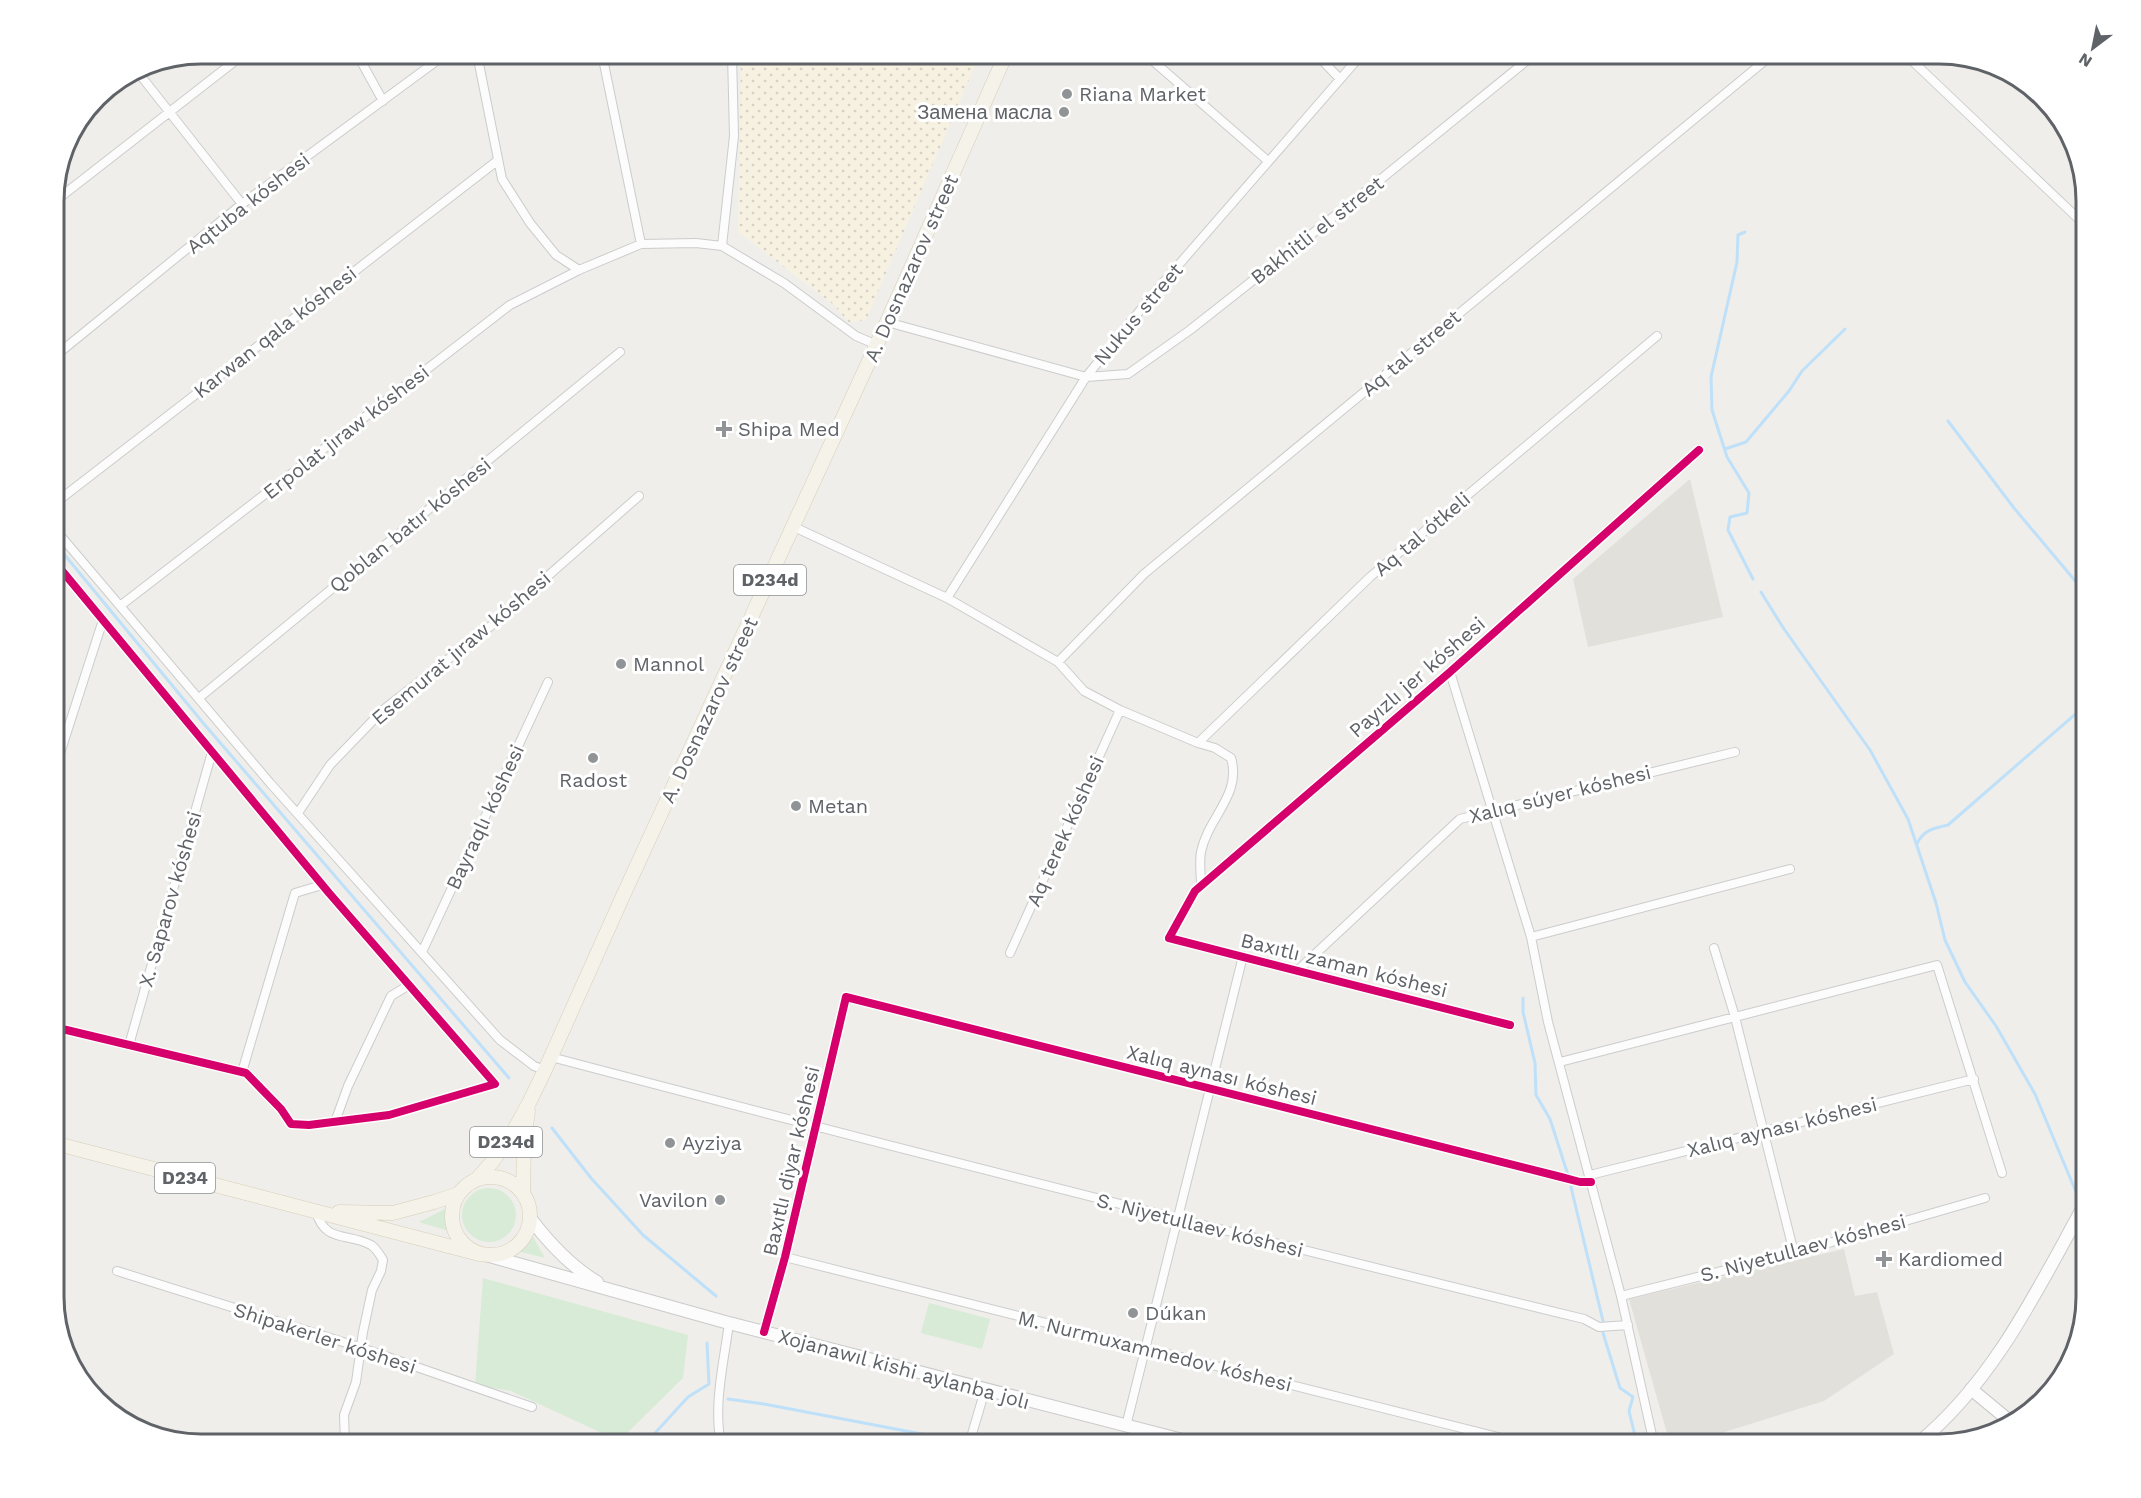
<svg xmlns="http://www.w3.org/2000/svg" width="2141" height="1498" font-family="'Work Sans',sans-serif">
<defs>
<pattern id="sand-dots" width="8" height="8" patternUnits="userSpaceOnUse" patternTransform="scale(1.5)"><rect width="8" height="8" fill="#f6f1e1"/><path d="M2 2h.1M6 6h.1" fill="none" stroke="#d5d1c4" stroke-width="1.8" stroke-linecap="round"/></pattern>
</defs>
<rect width="100%" height="100%" fill="#efeeea"/>
<path fill="#e2e0da" d="M1690,479l33,138 -135,30 -15,-68z
M1844,1249l11,47 22,-4 17,62 -70,47 -138,43h-16l-41,-145z"/>
<path fill="#d8ebd6" d="M462 1215a27 27 0 1 1 54 0a27 27 0 1 1-54 0Z
M447,1208v11l5,13 -33,-10z
M532,1235l13,23 -28,-7 9,-7z
M483,1278l205,57 -5,43 -64,63 -108,-50 -36,-6z
M929,1303l61,16 -8,30 -61,-16z"/>
<path fill="url(#sand-dots)" d="M741,54h239l-114,266 -18,2 -14,-17 -96,-73z"/>
<g fill="none" stroke-linecap="round" stroke-linejoin="round">
<path stroke="#bfe0f9" stroke-width="3" d="M1745,232l-7,3 -1,27 -26,115 1,33 15,47 22,36 -2,20 -17,4 -2,13 25,49
M1948,421l66,87 73,87
M1725,449l21,-7 43,-51 13,-20 43,-42
M54,542l150,182 305,354
M1761,592l23,37 86,121 38,69 28,84 9,37 20,42 31,44 39,68 41,98
M1917,844c6,-14 17,-16 31,-19l139,-121
M1523,998v14l12,51 1,32 14,24 18,56
M552,1128l39,50 52,57 73,61
M1571,1187l32,134
M1603,1333l17,55 13,9 -4,14 8,33
M728,1399l36,5 200,38
M645,1444l43,-47 21,-13 -2,-41"/>
<defs>
<path id="street" d="M357,54l26,47
M477,54l25,125 28,44 26,32 23,15
M602,54l39,190
M1145,54l123,107
M1316,54l24,25
M1905,54l182,173
M137,71l105,133
M54,202l190,-148
M722,246l12,-110 -2,-82
M887,322l199,55 42,-3 62,-44 180,-142 165,-134
M54,357l188,-153 204,-150
M54,504l443,-343
M794,527l153,71 111,64 26,29 36,19 78,33 17,5 16,10c11,37 -23,59 -30,94 -2,10 0,23 0,33
M54,528l216,255 230,257 34,26 11,4
M54,561l275,332 166,191 -106,31 -80,10 -18,-1 -10,-15 -35,-36 -192,-46
M947,598l139,-221 69,-85 207,-238
M120,606l390,-301 69,-35 62,-26 55,-1 26,3 62,37 72,53 21,9
M1058,662l86,-88 629,-520
M1450,672l81,265 17,85 73,274 33,148
M199,698l421,-346
M1198,743l172,-166 287,-241
M54,772l49,-152
M298,813l32,-48 53,-55 109,-85 147,-129
M1531,937l259,-68
M1714,948l21,69 59,236
M422,952l126,-270
M1010,953l110,-243
M1298,970l162,-151 275,-67
M1510,1025l-341,-87 26,-47 255,-219 249,-222
M129,1045l83,-293
M551,1057c344,91 688,178 1033,262l15,8 29,-2
M1560,1062l377,-97 65,208
M242,1072l53,-179 27,-8
M335,1122l13,-36 43,-90 18,-11
M1590,1175l384,-96
M316,1212c10,32 31,20 55,33 5,3 9,10 12,15l-2,11 -9,19 -9,42 -7,50 -12,33 1,29
M785,1257l740,187
M117,1271l245,77 170,59
M1621,1296l173,-43 191,-55
M764,1332l21,-75 61,-260 715,180 19,5h11
M1126,1426l117,-470
M721,1444c-8,-39 3,-82 8,-121
M969,1444l16,-54"/>
<path id="secondary" d="M530,1218c19,25 40,48 67,64
M486,1255l239,67 473,122
M1971,1389l41,34
M1917,1444c78,-63 122,-158 170,-244"/>
<path id="primary" d="M54,1143l425,111
M452 1216a39 39 0 1 1 78 0a39 39 0 1 1-78 0Z
M478,1178l15,-17 20,-29 16,-29 16,-33 77,-172 265,-576 119,-268
M523,1193l1,-51 4,-31
M339,1212l54,1 41,-11 24,-8"/>
</defs>
<use href="#street" stroke="#cbcccc" stroke-width="10"/>
<use href="#secondary" stroke="#cacacb" stroke-width="14"/>
<use href="#primary" stroke="#d7ceb8" stroke-width="15"/>
<use href="#street" stroke="#fdfcfc" stroke-width="8"/>
<use href="#secondary" stroke="#fdfcfc" stroke-width="12"/>
<use href="#primary" stroke="#f4f2e9" stroke-width="14"/>
<defs>
<path id="cycleway" d="M54,561l275,332 166,191 -106,31 -80,10 -18,-1 -10,-15 -35,-36 -192,-46
M1510,1025l-341,-87 26,-47 255,-219 249,-222
M764,1332l21,-75 61,-260 715,180 19,5h11"/>
</defs>
<use href="#cycleway" stroke="#fff" stroke-width="11"/>
<use href="#cycleway" stroke="#d6006c" stroke-width="8"/>
</g>
<g fill="#919496" stroke="#fff" stroke-width="2">
<circle cx="1067" cy="94" r="6"/>
<circle cx="1064" cy="112" r="6"/>
<path d="M721 420h6v6h6v6h-6v6h-6v-6h-6v-6h6z"/>
<circle cx="621" cy="664" r="6"/>
<circle cx="593" cy="758" r="6"/>
<circle cx="796" cy="806" r="6"/>
<circle cx="670" cy="1143" r="6"/>
<circle cx="720" cy="1200" r="6"/>
<path d="M1881 1250h6v6h6v6h-6v6h-6v-6h-6v-6h6z"/>
<circle cx="1133" cy="1313" r="6"/>
</g>
<g text-anchor="middle" stroke-width="6" stroke-linejoin="round" paint-order="stroke">
<g fill="#fff" stroke="#8f9295" stroke-width="1.5">
<rect x="734" y="565" width="72" height="30" rx="4.5"/>
<rect x="470" y="1127" width="72" height="30" rx="4.5"/>
<rect x="155" y="1163" width="60" height="30" rx="4.5"/>
</g>
<g font-size="18" font-weight="bold" fill="#5f6368">
<text x="770" y="586">D234d</text>
<text x="506" y="1148">D234d</text>
<text x="185" y="1184">D234</text>
</g>
<g font-size="20" fill="#5f6368" stroke="#fff" text-anchor="start">
<text x="1079" y="101">Riana Market</text>
<text x="1052" y="119" text-anchor="end">Замена масла</text>
<text x="738" y="436">Shipa Med</text>
<text x="633" y="671">Mannol</text>
<text x="593" y="787" text-anchor="middle">Radost</text>
<text x="808" y="813">Metan</text>
<text x="682" y="1150">Ayziya</text>
<text x="708" y="1207" text-anchor="end">Vavilon</text>
<text x="1898" y="1266">Kardiomed</text>
<text x="1145" y="1320">Dúkan</text>
</g>
<g font-size="20" fill="#5f6368" stroke="#fff">
<text transform="translate(248 203) rotate(-38)" y="7">Aqtuba kóshesi</text>
<text transform="translate(1317 230) rotate(-38)" y="7">Bakhitli el street</text>
<text transform="translate(911 268) rotate(-66)" y="7">A. Dosnazarov street</text>
<text transform="translate(1138 314) rotate(-50)" y="7">Nukus street</text>
<text transform="translate(275 332) rotate(-38)" y="7">Karwan qala kóshesi</text>
<text transform="translate(1411 353) rotate(-40)" y="7">Aq tal street</text>
<text transform="translate(346 432) rotate(-38)" y="7">Erpolat jıraw kóshesi</text>
<text transform="translate(410 525) rotate(-39)" y="7">Qoblan batır kóshesi</text>
<text transform="translate(1422 534) rotate(-40)" y="7">Aq tal ótkeli</text>
<text transform="translate(461 648) rotate(-40)" y="7">Esemurat jıraw kóshesi</text>
<text transform="translate(1417 677) rotate(-41)" y="7">Payızlı jer kóshesi</text>
<text transform="translate(709 710) rotate(-65)" y="7">A. Dosnazarov street</text>
<text transform="translate(1560 794) rotate(-14)" y="7">Xalıq súyer kóshesi</text>
<text transform="translate(485 817) rotate(-65)" y="7">Bayraqlı kóshesi</text>
<text transform="translate(1065 831) rotate(-66)" y="7">Aq terek kóshesi</text>
<text transform="translate(170 899) rotate(-74)" y="7">X. Saparov kóshesi</text>
<text transform="translate(1344 965) rotate(14)" y="7">Baxıtlı zaman kóshesi</text>
<text transform="translate(1222 1075) rotate(14)" y="7">Xalıq aynası kóshesi</text>
<text transform="translate(1782 1127) rotate(-14)" y="7">Xalıq aynası kóshesi</text>
<text transform="translate(791 1161) rotate(-77)" y="7">Baxıtlı diyar kóshesi</text>
<text transform="translate(1200 1225) rotate(14)" y="7">S. Niyetullaev kóshesi</text>
<text transform="translate(1803 1248) rotate(-15)" y="7">S. Niyetullaev kóshesi</text>
<text transform="translate(325 1338) rotate(18)" y="7">Shipakerler kóshesi</text>
<text transform="translate(1155 1351) rotate(14)" y="7">M. Nurmuxammedov kóshesi</text>
<text transform="translate(904 1369) rotate(15)" y="7">Xojanawıl kishi aylanba jolı</text>
</g>
</g>
<path d="M0 0H2141V1498H0ZM201 64H1939A137 137 0 0 1 2076 201V1297A137 137 0 0 1 1939 1434H201A137 137 0 0 1 64 1297V201A137 137 0 0 1 201 64Z" fill="#fff" fill-rule="evenodd"/>
<path fill="none" stroke="#5f6368" stroke-width="3" d="M201 64H1939A137 137 0 0 1 2076 201V1297A137 137 0 0 1 1939 1434H201A137 137 0 0 1 64 1297V201A137 137 0 0 1 201 64Z"/>
<g transform="translate(2093 48) rotate(212)" stroke="#ffffff" stroke-width="4.5" paint-order="stroke">
<path d="M0-4.5L10 22L0 15L-10 22Z" fill="#5f6368"/>
<text y="-9" font-size="16" font-weight="bold" text-anchor="middle" fill="#5f6368">N</text>
</g>
</svg>
